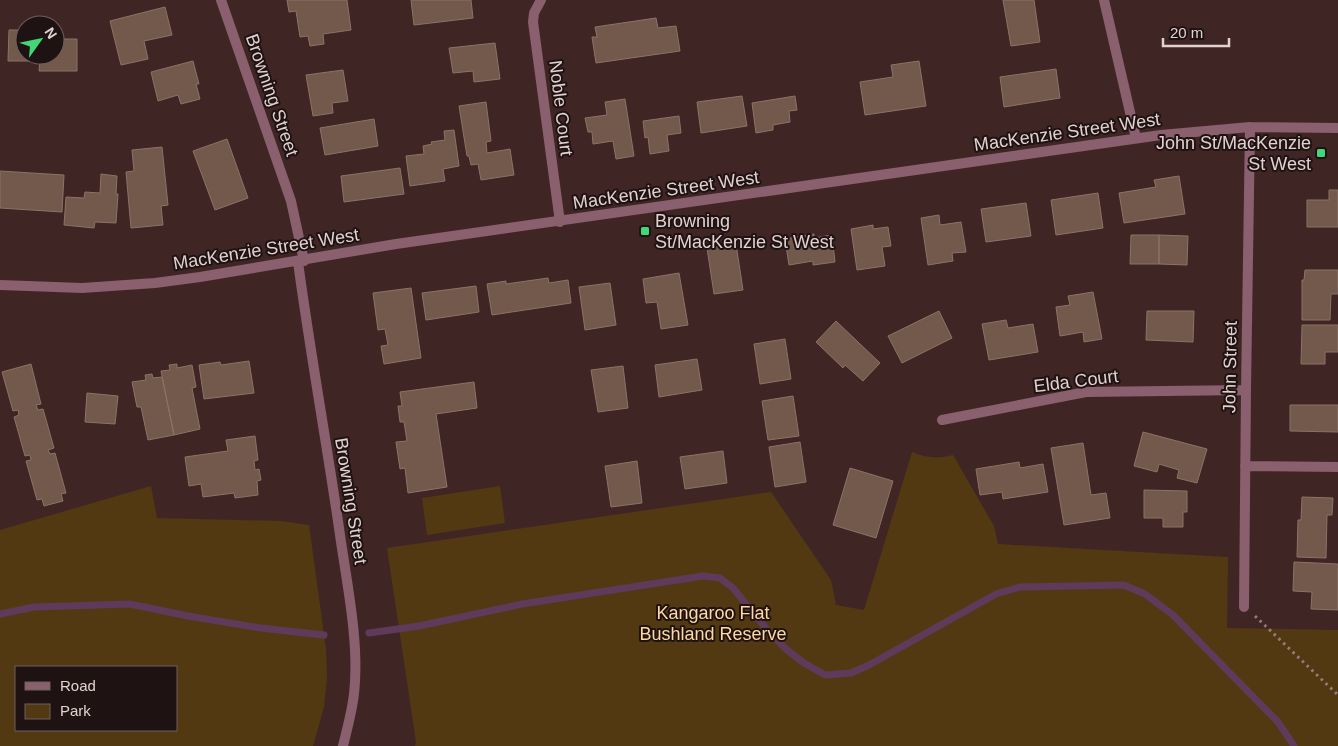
<svg xmlns="http://www.w3.org/2000/svg" width="1338" height="746" font-family="Helvetica,sans-serif">
<rect width="100%" height="100%" fill="#3f2625"/>
<path fill="#533911" fill-rule="evenodd" d="M912,452c14,6 26,7 41,3l41,71 4,18 230,13 -1,71 111,2v116h-923l1,-4 -29,-194 384,-56 60,88 5,25 28,5z
M151,486l6,32 123,3 29,4 17,124 1,29 -3,29 -11,39h-313v-216zM16,667h160v63h-160z
M500,486l5,37 -78,12 -5,-37z"/>
<g fill="none" stroke-linecap="round" stroke-linejoin="round">
<path stroke="#603a5b" stroke-width="7" d="M0,614l34,-7 96,-3 58,12 73,12 63,7
M369,633l50,-7 103,-22 181,-28 17,2 13,10 35,43 19,19 17,13 21,12 26,-2 18,-8 127,-71 24,-7 104,-2 21,9 28,21 105,107 16,24"/>
</g>
<path fill="#72594c" stroke="#8c7365" d="M287,0h60l4,30 -28,4 1,10 -14,2 -2,-10 -8,1 -4,-26 -7,1z
M411,0h60l2,18 -59,7z
M1003,0h31l6,42 -29,4z
M165,7l7,28 -28,6 4,18 -27,6 -11,-44z
M656,18l2,10 18,-2 4,25 -84,12 -4,-26h5l-2,-10z
M9,30h16v25h30v-25h4l1,9h17v32h-38l1,-10h-32z
M495,43l5,36 -26,3 -1,-11 -20,2 -4,-25z
M193,61l6,23h-3l4,15 -19,5 -3,-9 -20,6 -7,-29z
M919,61l7,45 -61,9 -5,-33 33,-5 -2,-12z
M1056,69l4,29 -56,9 -4,-30z
M343,70l5,31 -16,2 1,10 -20,3 -7,-41z
M742,96l5,30 -46,7 -4,-31z
M795,96l2,14 -8,1 1,11 -17,3v5l-17,3 -4,-30z
M625,99l9,57 -18,3 -3,-18 -20,3 -1,-12h-4l-3,-14 22,-3 -2,-13z
M486,102l5,39 -5,1 1,11 23,-4 4,26 -33,5 -3,-16 -7,1 -2,-9h-2l-8,-50z
M679,116l2,17 -14,2 2,16 -19,3 -2,-17 -3,1 -2,-17z
M374,119l4,27 -53,9 -5,-27z
M454,130l5,36 -16,3 2,12 -35,5 -4,-30 18,-2 -1,-8 9,-2 -1,-2 14,-2 -1,-9z
M227,139l21,59 -33,12 -22,-59z
M162,147l6,58 -7,1 2,19 -32,3 -5,-56 8,-1 -2,-21z
M400,168l4,26 -60,8 -3,-26z
M0,171l64,4 -2,37 -62,-4z
M101,174l16,2 -1,18h2l-2,29 -21,-1 -1,6 -30,-3 2,-28 18,1 1,-6 15,1z
M1179,176l6,38 -61,9 -5,-30 37,-6 -2,-7z
M1329,190h9v37h-31v-27h22z
M1098,193l5,35 -47,7 -5,-35z
M1026,203l5,33 -45,6 -5,-33z
M939,215l1,10 21,-3 5,30 -14,1 1,8 -25,4 -7,-47z
M873,225v4l15,-2 3,19 -9,1 3,19 -28,4 -6,-41z
M814,234v4l18,-3 3,27 -22,3v-4l-24,4 -4,-26z
M1131,235h28v29h-29z
M1159,235l29,1 -1,29 -28,-1z
M736,244l7,46 -29,4 -7,-46z
M1305,270h33v24h-7l-1,26h-28v-40h2z
M679,273l9,52 -27,4 -4,-27 -11,1 -3,-24z
M548,278l1,5 19,-3 3,23 -79,12 -5,-31 19,-3v3z
M610,283l6,42 -31,5 -6,-43z
M476,286l3,26 -53,8 -4,-27z
M411,288l10,70 -37,6 -3,-18 7,-1 -3,-16 -7,1 -5,-37z
M1093,292l9,47 -18,3 -1,-10 -23,4 -4,-29 14,-2 -2,-9z
M939,311l13,27 -50,25 -14,-27z
M1147,311h47l-1,31 -47,-2z
M1006,320l2,8 25,-4 5,28 -49,8 -7,-36z
M836,321l44,42 -17,18 -18,-16 -2,3 -27,-26z
M1302,325h36v27h-13v12h-24z
M785,339l6,40 -31,5 -6,-40z
M697,359l5,31 -43,7 -4,-32z
M249,361l5,32 -50,6 -5,-34 21,-3 1,3z
M31,364l10,40 -5,1 2,5 5,-1 11,39 -6,2 2,4 5,-1 11,40 -5,1 2,7 -19,5 -2,-7 -5,1 -11,-39 5,-1 -1,-5 -5,1 -11,-39 5,-2 -1,-5 -5,1 -11,-39z
M177,364v4l15,-3 4,22 -4,1 8,41 -26,6 -13,-64 9,-1 -1,-5z
M623,366l5,42 -30,4 -7,-42z
M152,374l1,4 9,-1 12,58 -26,5 -7,-33h-4l-5,-25 14,-2 -1,-5z
M474,382l3,26 -41,6 11,73 -39,6 -3,-25 -5,1 -4,-27 11,-1 -3,-19h-4l-2,-16h4l-2,-14z
M87,393l31,3 -3,28 -30,-2z
M793,396l6,40 -31,4 -6,-39z
M1290,405h48v27l-48,-1z
M1143,432l64,17 -10,34 -20,-5 2,-8 -20,-6 -2,8 -23,-6z
M255,436l3,24 -4,1 1,9 4,-1 2,11 -4,1 1,14 -23,3 -1,-5 -31,4 -2,-13 -12,2 -4,-29 43,-6 -2,-11z
M800,442l6,40 -31,5 -6,-40z
M1083,443l8,52 15,-2 4,25 -46,7 -13,-77z
M723,451l4,32 -42,6 -5,-32z
M637,461l5,42 -31,4 -6,-41z
M1019,462l1,6 23,-4 5,28 -45,7 -1,-7 -22,3 -4,-26z
M850,468l43,13 -17,57 -43,-13z
M1144,490l43,1v21h-4v15h-20v-9h-19z
M1302,497l31,1 -1,17h-5l-1,43 -29,-1 1,-37h3z
M1294,562l44,2v46l-27,-1 1,-17 -19,-1z"/>
<g fill="none" stroke-linecap="round" stroke-linejoin="round">
<path stroke="#927d7c" stroke-width="3" stroke-dasharray="2.5 4" stroke-linecap="butt" d="M1255,616l83,79"/>
<path stroke="#8a5f6e" stroke-width="10" d="M221,0l70,201 13,60
M541,0l-7,13 -1,9 27,200
M1104,0l32,138
M298,262c12,89 28,177 41,266 7,52 21,114 15,166 -2,18 -7,35 -11,52
M0,285l82,3 73,-5 45,-6 196,-33 765,-109 89,-8 88,1
M942,420l144,-28 160,-2
M1245,466l93,1
M1244,607l2,-217 4,-263"/>
</g>
<g fill="#43d77b" stroke="#1e1312" stroke-width="2">
<rect x="1316" y="148" width="10" height="10" rx="2.5"/>
<rect x="640" y="226" width="10" height="10" rx="2.5"/>
</g>
<g text-anchor="middle" stroke-width="4" stroke-linejoin="round" paint-order="stroke">
<g font-size="18" fill="#e2d1cf" stroke="#1e1312">
<text transform="translate(272 95) rotate(71)" y="6">Browning Street</text>
<text transform="translate(561 108) rotate(83)" y="6">Noble Court</text>
<text transform="translate(1067 132) rotate(-8)" y="6">MacKenzie Street West</text>
<text transform="translate(666 190) rotate(-8)" y="6">MacKenzie Street West</text>
<text transform="translate(266 249) rotate(-9)" y="6">MacKenzie Street West</text>
<text transform="translate(1230 367) rotate(-89)" y="6">John Street</text>
<text transform="translate(1076 381) rotate(-7)" y="6">Elda Court</text>
<text transform="translate(351 501) rotate(81)" y="6">Browning Street</text>
</g>
<g font-size="18" fill="#e2d1cf" stroke="#1e1312" text-anchor="end">
<text x="1311" y="149">John St/MacKenzie<tspan x="1311" dy="21">St West</tspan></text>
<text x="655" y="227" text-anchor="start">Browning<tspan x="655" dy="21">St/MacKenzie St West</tspan></text>
</g>
<g font-size="18" fill="#ffd7a1" stroke="#1e1312">
<text x="713" y="619">Kangaroo Flat<tspan x="713" dy="21">Bushland Reserve</tspan></text>
</g>
</g>
<rect x="15" y="666" width="162" height="65" fill="#1e1312" stroke="#6c5f5e"/>
<rect x="25" y="682" width="25" height="8" fill="#8a5f6e" stroke="#6c5f5e"/>
<text x="60" y="691" font-size="15" fill="#e2d1cf">Road</text>
<rect x="25" y="704" width="25" height="15" fill="#533911" stroke="#6c5f5e"/>
<text x="60" y="716" font-size="15" fill="#e2d1cf">Park</text>
<g transform="translate(40 40) rotate(57)"><circle r="24" fill="#1e1312" stroke="#6c5f5e"/>
<path d="M0-4L9 19L0 12L-9 19Z" fill="#43d77b"/>
<text y="-8" font-size="14" font-weight="bold" text-anchor="middle" fill="#e2d1cf">N</text>
</g>
<path d="M1163 38v8h66v-8" fill="none" stroke="#e2d1cf" stroke-width="2.5"/>
<text x="1170" y="38" font-size="15" fill="#e2d1cf" stroke="#1e1312" stroke-width="4" paint-order="stroke">20 m</text>
</svg>
